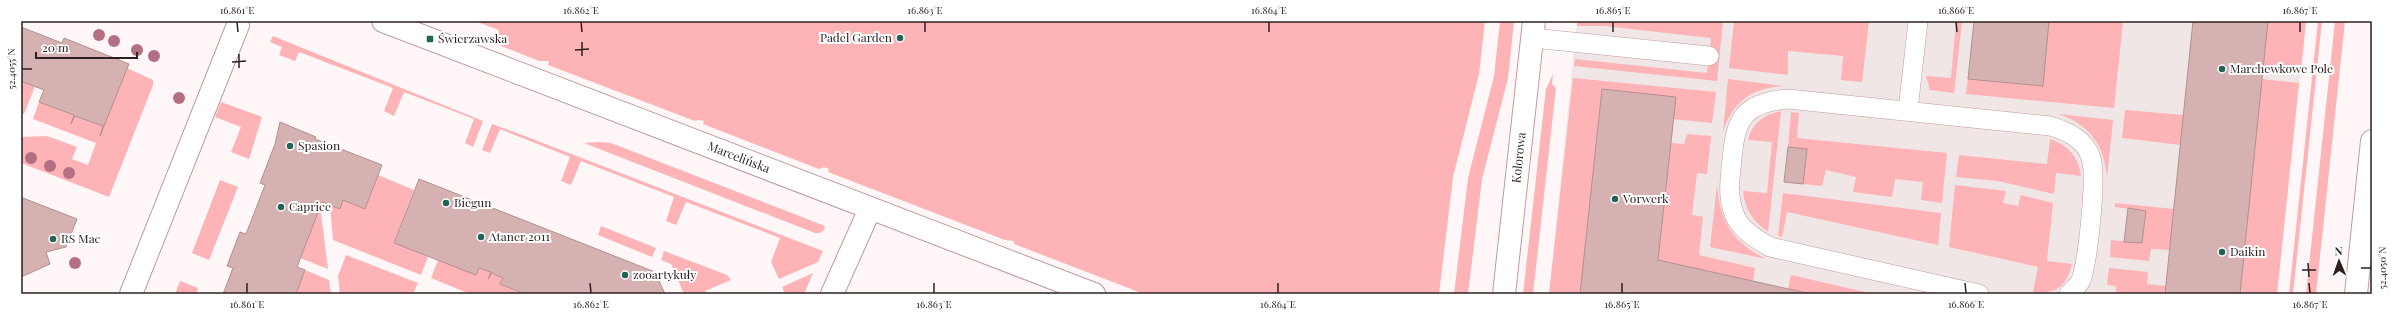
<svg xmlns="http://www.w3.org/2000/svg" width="2393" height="315" font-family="'Playfair Display',serif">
<rect width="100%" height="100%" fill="#fff7f7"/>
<path fill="#f0e6e6" d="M1577,21h729l-29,273h-728z"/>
<path fill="#feb3b6" d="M474,21h1011l-6,53 -26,103 -14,117h-295l-130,-50v-3l-9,-1 -177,-68 1,-3 -5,-2 -5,2 -116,-45 1,-3 -5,-1 -4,1 -147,-56 1,-4h-10l-45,-18 5,-13z
M1500,21h14l-6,57 -26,101 -14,115h-14l14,-116 26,-102z
M1577,21h146l-6,60 -143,-15 1,-7 132,14 4,-35 -107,-12h-27z
M1734,21h135l-7,61 -21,-2 2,-24 -55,-5v24l-59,-7z
M1956,21h6l-8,72 -24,-3 -4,-14 25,2z
M2049,21h74l-9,87 -148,-14 2,-15 75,7z
M2268,21h38l-5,49 -38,-4z
M2318,21h4l-29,273h-4z
M2335,21h10l-29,273h-10z
M273,36l210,85 -10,26 -8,-4 9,-24 -70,-27 -10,24 -10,-5 9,-23 -94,-36 -4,9 -16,-6 3,-8 -12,-5z
M127,68l26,12v5l-44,112 -88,-34v-26l26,-1 30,11 -5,12 16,6 8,-22 -63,-24 6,-17 35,13 -2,9 3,-8 28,10 -3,10z
M1553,74l-1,10 4,4 -23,206h-10l23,-205z
M1573,78l143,14 -4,31 -39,-4 2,-22 -73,-8 -22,205h-31z
M1728,79l56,7c-32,2 -51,15 -61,46z
M2262,79l37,4 -22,211h-37z
M21,81l14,5 -11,28 -3,-1z
M221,102l41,15 -13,42 -18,-7 10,-25 -26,-10z
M2125,110l59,5 -3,30 -59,-7z
M1781,111l-13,121c-15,-11 -23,-22 -25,-41l24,2 5,-51 -24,-2c5,-18 15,-25 33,-29z
M1791,112l8,1 -2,25 150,15 -5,50 -21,-3 2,-18 -28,-3 -3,18 -39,-5 3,-15 -30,-7 -4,16 -19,-2 4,-35 -19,-2z
M2059,114l54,6 -6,57c-3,-33 -18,-52 -48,-63z
M492,124l30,11 301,116 -5,11 -39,17 -8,-17 9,-24 -94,-36 -10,23 -10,-4 8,-24 -93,-36 -10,24 -10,-4 9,-24 -70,-28 -10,24 -8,-3z
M1687,134l24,2 -4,38 -10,-1 -5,42 11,2 -4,38 56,13 -2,13 -95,-21 13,-117 13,1z
M2050,139c19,7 28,17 31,37l-25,-3 -2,21 -56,-13 -42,-4 3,-22 88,9z
M598,142l13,1 214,83 -1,4 -4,3h-5l-231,-90z
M378,175l36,15 -20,52 34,15 -7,18 -88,-35 -3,-35 10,4 3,-9 22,9z
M220,180l18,7 -29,73 -17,-7z
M1717,185c3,38 16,57 49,74l-56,-12z
M1955,185l51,6 -3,12 15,3 3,-11 32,8 -6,58 25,3c-6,23 -15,30 -39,28l5,-25 -89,-20z
M1783,193l158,20 -3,32 -151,-33 -5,25 -4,-1z
M2115,203l59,6 -4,41 -19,-1 -2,12 -39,-4 1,-17 31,3 4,-32 -31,-4z
M320,207l8,62 -28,-11z
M601,226l55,22 -4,9 -54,-22z
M664,251l63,24 4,5 -26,11 1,3h-22l-13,-30 -10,-4z
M346,255l72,28 -5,11h-73l-2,-18z
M438,260l38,15 3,-7 12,4 -3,7 4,-6 11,5 -3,6 21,10h-51l-39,-16z
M2109,268l39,4 -1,12 19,2 -1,8h-49v-8l-9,-1z
M305,270l24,10 2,14h-35z
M813,273l-9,21h-19l-3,-7z
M1791,275l83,19h-63l-23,-5z
M180,281l18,7 -2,6h-21z"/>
<path fill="#d6b1b2" stroke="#b28f90" d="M1974,21h75l-6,65 -75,-7z
M2193,21h75l-28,273h-75z
M21,27l41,16 2,-5 65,26 -29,72 3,-10 -28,-10 -4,8 3,-9 -35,-13 5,-12 -23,-9z
M1602,89l74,8 -18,163 153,34h-231z
M280,122l36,15 -1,2 67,26 -17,44 -22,-9 -3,9 -18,-7 -25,65 8,3 -9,24h-73l10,-26 -6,-2 13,-34 6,2 19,-49 -5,-2 15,-39z
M1788,147l19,2 -4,35 -19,-2z
M419,179l236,93 10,22h-141l-24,-10 3,-6 -11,-5 -4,6 3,-7 -12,-4 -3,7 -82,-32z
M23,198l54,21 -11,28 -20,5 4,12 -29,13v-75z
M2128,208l18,3 -4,32 -18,-1z"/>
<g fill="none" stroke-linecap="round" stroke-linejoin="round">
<defs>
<path id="service" d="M1533,38l176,18
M1908,110l10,-89
M1979,294l-209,-47c-12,-7 -26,-15 -33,-27 -9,-17 -8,-33 -6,-51 4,-44 6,-66 57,-70l262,27c17,5 35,13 41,32 6,20 -3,102 -10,122 -2,5 -8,10 -12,14"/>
<g id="minor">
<path id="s1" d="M383,21l711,273"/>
<path d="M131,294l107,-269"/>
<path d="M832,294l38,-85"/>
<path id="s2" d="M1504,294l30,-273"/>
</g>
<path id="tertiary" d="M2356,294l16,-153"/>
</defs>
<use href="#service" stroke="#bf9b9c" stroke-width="20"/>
<use href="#minor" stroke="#bf9b9c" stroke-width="24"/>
<use href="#tertiary" stroke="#bf9b9c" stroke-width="24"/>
<use href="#service" stroke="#fff" stroke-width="19"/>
<use href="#minor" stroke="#fff" stroke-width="22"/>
<use href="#tertiary" stroke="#fff" stroke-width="22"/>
</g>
<g fill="#b56f82">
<circle cx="99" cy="35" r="6"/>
<circle cx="114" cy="41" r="6"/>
<circle cx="137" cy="50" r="6"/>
<circle cx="154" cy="56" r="6"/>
<circle cx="179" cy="98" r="6"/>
<circle cx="31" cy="158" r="6"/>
<circle cx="50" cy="166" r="6"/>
<circle cx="69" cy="173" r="6"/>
<circle cx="75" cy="263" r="6"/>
</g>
<path fill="none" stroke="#2d2020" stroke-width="1.5" d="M237,22l1,10M581,22l1,10M925,22v10M1269,22v10M1613,22v10M1956,22l1,10M2300,22v10M582,42v14M575,50l14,-1M239,54v14M232,62l14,-1M22,69h10M2308,263l1,14M2361,268h10M2302,270h14M247,283v10M590,283l1,10M934,283v10M1278,283v10M1622,283v10M1965,283l1,10M2309,283l1,10"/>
<g fill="#206456" stroke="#fff" stroke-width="1.5">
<circle cx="900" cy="38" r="4"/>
<rect x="426" y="35" width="8" height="8" rx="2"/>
<circle cx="2222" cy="69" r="4"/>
<circle cx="290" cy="146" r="4"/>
<circle cx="1615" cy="199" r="4"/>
<circle cx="446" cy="203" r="4"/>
<circle cx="281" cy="207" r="4"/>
<circle cx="481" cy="237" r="4"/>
<circle cx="53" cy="239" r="4"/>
<circle cx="2222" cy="252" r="4"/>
<circle cx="625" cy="275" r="4"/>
</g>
<g text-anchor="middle" stroke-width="4" stroke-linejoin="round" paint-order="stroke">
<g font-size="12" fill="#2d2020" stroke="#fff" text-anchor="start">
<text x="892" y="42" text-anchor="end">Padel Garden</text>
<text x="438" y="43">Świerzawska</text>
<text x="2230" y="73">Marchewkowe Pole</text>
<text x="298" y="150">Spasion</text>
<text x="1623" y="203">Vorwerk</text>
<text x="454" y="207">Biegun</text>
<text x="289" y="211">Caprice</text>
<text x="489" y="241">Ataner 2011</text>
<text x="61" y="243">RS Mac</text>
<text x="2230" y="256">Daikin</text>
<text x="633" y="279">zooartykuły</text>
</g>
<g font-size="12" fill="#2d2020" stroke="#fff">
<text dy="4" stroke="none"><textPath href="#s1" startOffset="381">Marcelińska</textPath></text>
<text dy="4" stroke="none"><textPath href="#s2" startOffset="137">Kolorowa</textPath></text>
</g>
</g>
<rect width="2393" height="315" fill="none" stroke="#ffffff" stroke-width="44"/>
<g transform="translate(2339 261) rotate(358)" stroke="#ffffff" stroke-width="3" paint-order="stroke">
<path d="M0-3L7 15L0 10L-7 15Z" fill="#2d2020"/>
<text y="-6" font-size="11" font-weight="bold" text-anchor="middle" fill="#2d2020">N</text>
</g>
<path d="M36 52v6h101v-6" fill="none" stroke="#2d2020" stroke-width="2"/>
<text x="42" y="52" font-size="12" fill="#2d2020" stroke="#ffffff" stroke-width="3" paint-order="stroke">20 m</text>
<rect x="22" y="22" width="2349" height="271" fill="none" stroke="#2d2020" stroke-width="1.5"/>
<g font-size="10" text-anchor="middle" fill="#2d2020">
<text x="237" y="14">16.861°E</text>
<text x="581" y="14">16.862°E</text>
<text x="925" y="14">16.863°E</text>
<text x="1269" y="14">16.864°E</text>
<text x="1613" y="14">16.865°E</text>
<text x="1956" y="14">16.866°E</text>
<text x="2300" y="14">16.867°E</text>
<text transform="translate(11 69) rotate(-90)" y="4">52.4055°N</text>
<text transform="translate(2382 268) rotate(-90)" y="4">52.4050°N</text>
<text x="247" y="308">16.861°E</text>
<text x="591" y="308">16.862°E</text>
<text x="934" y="308">16.863°E</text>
<text x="1278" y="308">16.864°E</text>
<text x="1622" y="308">16.865°E</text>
<text x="1966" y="308">16.866°E</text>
<text x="2310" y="308">16.867°E</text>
</g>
</svg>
